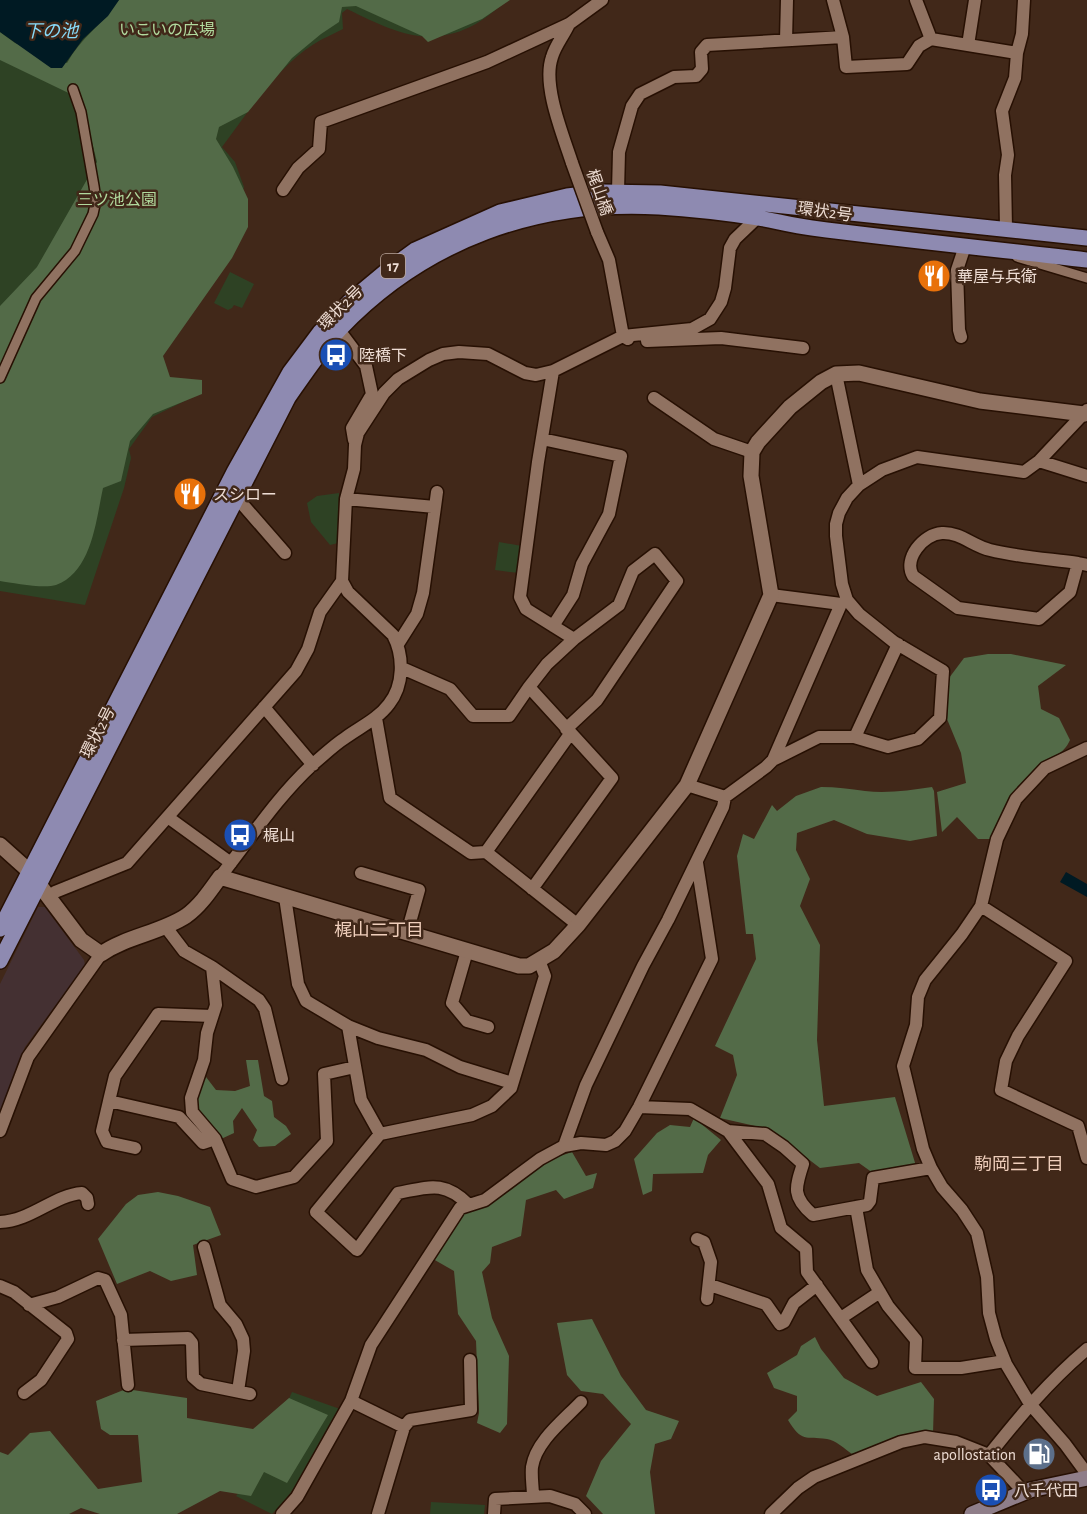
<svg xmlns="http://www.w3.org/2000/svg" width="1087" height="1514" font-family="'Alegreya Sans','Noto Sans JP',sans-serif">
<rect width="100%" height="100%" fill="#412819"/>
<path fill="#443032" d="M38,907h7l39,53 1,5 -60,82 -25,65v-128z"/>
<path fill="#2e4224" d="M0,0h508c-12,9 -25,21 -38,27 -46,22 -81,2 -123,-18l-5,4 1,16c-9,5 -20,9 -29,15 -38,24 -65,67 -92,103l13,15 9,25 -19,69 -72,98 7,24 35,18 -43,21 -23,32 2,9 -7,30 -39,117 -85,-14z
M230,272l24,12 -12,24 -8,-3 -2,3 -4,2 -14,-7z
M339,493l-1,50 -8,2 -19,-23 -4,-19 10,-7z
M499,542l23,4 -3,27 -24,-3z
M292,1392l48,17c-19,35 -39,77 -68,105l-36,-18 18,-22z
M431,1502l54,3 -1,9h-54z"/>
<path fill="#536b48" d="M119,0h391l-28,19 -54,23 -6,-6 -66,-30 -14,1 -3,15 -18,12 -29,24 -44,54 -29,15 -3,12 17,28 15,32v28l-16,31 -69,98 7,21 32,3v14l-49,20 -23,27 -9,40 -18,7c-7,32 -11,84 -47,97 -12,4 -43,-2 -56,-4v-275l37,-39 60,-105 -16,-63 -81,-39v-28l15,11 52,20c13,-24 36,-40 52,-63z
M988,654h23l55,11 -28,21 3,23 18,9 11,22c-7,16 -17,14 -29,24 -24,19 -37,47 -51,75h-12l-21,-22 -15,15 -5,-40 29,-9 -5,-30 -14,-34 2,-41 15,-20z
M821,787c15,0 29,2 44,4 22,3 45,-1 67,-4l2,4 3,45 -27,5 -43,-7 -33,-14 -37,13 -1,17 14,29 -10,27 20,39 -3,95 7,66 71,-9 21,69 -43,7 -14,-10 -39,5 -51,-39 -49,-11 17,-43 -4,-20 -18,-9 41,-87 -3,-25h-7l-9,-78 6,-22 11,5 18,-34 5,6 19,-15z
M246,1060h12l6,36 8,5 2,16 12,9 5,8 -16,12 -16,1 -6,-7 4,-10 -15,-22 -9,13 1,12 -13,6c-18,-20 -34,-34 -15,-62l10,13 19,1 15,-5z
M694,1118l27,22 -13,15 -5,18 -50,1 -1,17 -9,4 -9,-36 23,-26 13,-8 20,2z
M572,1152l14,24 11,-3 -4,15 -29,11 -8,-9 -30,10 -5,36 -29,11 -2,16 -8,9 10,46 17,38 -2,68 -7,9 -23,-10 2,-10 -3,-72 -18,-27 -4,-43 -21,-12 27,-45 91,-55z
M158,1192l20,4 32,11 11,28 -28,10 4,30 -26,6 -21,-10 -33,13 -19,-45 28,-35 12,-9z
M592,1319l29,57 25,34 33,11 -8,18 -16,5 -5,28 5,42h-52l-17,-18 15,-35 30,-37 -28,-30 -22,-3 -14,-16 -10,-52z
M815,1337l6,12 23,29 33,18 44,-14 13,17 -1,35 -10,-2 -71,22c-7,-5 -17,-14 -25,-15 -22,-3 -25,4 -39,-19l9,-9v-15l-23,-8 -7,-15 30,-18 4,-9z
M126,1389l61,9v20l66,11 36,-31 39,17 -41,68 -23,-11 -13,24 -31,-5 -43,23h-77l-19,-6 -12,6h-69v-62l8,3 22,-22 20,-2 48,58 44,-7 -4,-47h-28l-9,-6 -5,-28z"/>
<path fill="#001a23" d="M0,0h119l-11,16 -25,23 -21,29h-11l-51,-36z
M1066,872l21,12v13l-27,-15z"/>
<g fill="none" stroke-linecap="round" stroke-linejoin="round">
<defs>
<path id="pedestrian" d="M1017,257l70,21
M0,378l36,-80 39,-47 18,-37 3,-14 -2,-14 -13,-74 -8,-23"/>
<path id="minor" d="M833,0l10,37 3,30 61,-3 12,-18 12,-7 86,14
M916,0l15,39
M569,24c-5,11 -14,22 -17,33 -10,28 11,78 20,106
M786,40l1,-40
M968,45l7,-45
M283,190l15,-22 21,-19 2,-27 166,-60 82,-38 33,-24
M618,191l1,-39 13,-46 8,-12 34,-17 22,-1 6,-7 -1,-17 6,-7 136,-8
M1006,228l-1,-53 3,-20 -6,-44 13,-33 2,-25 5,-19 2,-34
M597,232l12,28 14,76 5,3
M339,330l27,36 6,28 -20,34 2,12
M961,337l-2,-7 -2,-60 8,-24
M647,341l74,-3 82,10
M553,371l-15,91 -18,135 6,12 48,30
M836,374l23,111
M654,398l60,41 38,13
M542,439l79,17 -12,58 -27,50 -9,31 -20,31
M1039,461l48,15
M237,498l48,55
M346,499l89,8 -12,86 -6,21 -19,30
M435,507l2,-15
M1078,563l-8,29 -31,27 -81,-11 -45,-32c-10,-17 10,-42 29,-43 18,-1 31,13 48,17 28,7 59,9 88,13l9,2
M771,595l70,9
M402,668l48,21 23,27h36l20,-29 83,91 -80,111
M529,687l18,-23 27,-25 45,-34 14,-34 22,-17 22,27 -80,119 -31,29
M264,707l49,58
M376,718l14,80 81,55 15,-1 92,73
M855,737l43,-93
M1087,748l-42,20 -29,31 -19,40 -16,67 -19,28 -37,46 -7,17 -2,28 -13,41 20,83 8,19 11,19 20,23 15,23 10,44 2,36 7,26 10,25 24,40 35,40 22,30
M773,760l68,-156 6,-4
M687,785l38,12
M169,818l62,45
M486,852l84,-118
M361,873l58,17 -12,43
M220,877c30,-38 57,-80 93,-113 11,-9 21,-19 32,-26 15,-11 33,-19 44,-34 15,-19 15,-48 4,-69l-45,-43 -6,-11 4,-82 8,-30 1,-24 3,-12 26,-40 14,-14 31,-19 14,-6 16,-2 29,2 37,19 11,2 17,-4 70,-35 69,-7 18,-10 11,-17 4,-14 5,-40 5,-9 22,-21
M49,897l6,-5 72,-29 169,-192 12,-22 12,-37 22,-31
M285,897l13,87 8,17 42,25 13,74 19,34
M981,906l85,55 -48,75 -12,25 -5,29 77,36 9,32
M165,926l19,25 28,16 47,33 6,9 17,70
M467,951l-15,52 15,18 21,6
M212,967l4,38 -9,28 -3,27 -13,38 1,14 23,27
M212,1016l-54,-2 -43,62 -6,25 70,16 24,26 12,-4 17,40 24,8 38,-10 33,-36 -3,-67 31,-7
M348,1026l30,12 48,12 34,17 52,16
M109,1101l-7,30 5,11 28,6
M639,1107l51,2 38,22 37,3 19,13 19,17c-8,24 -11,33 10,51l54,-10 3,-4 3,-23 58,-10
M0,1131l28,-74 73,-103
M728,1131l40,53 13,44 25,21 1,23 65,90
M564,1146l22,-61 57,-119 25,-46 55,-113 2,-10 41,-30 7,-7 46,-23h35l34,10 30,-8 22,-21 3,-47 -49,-29 -35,-28 -12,-14 -5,-16 -6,-48v-12l3,-11 8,-15 12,-13 23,-15 35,-13 107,15 15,-11 48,-51
M469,1205c-25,-25 -40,-18 -71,-12l-41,57 -41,-38 64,-78 92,-19 20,-9 19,-18 34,-112 -6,-16
M856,1207l11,63 21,36 28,34 -1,28h46l44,-7
M0,1222c31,-1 54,-27 82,-29l5,5 1,6
M697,1239l7,3 7,20 -4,37
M204,1247l16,58 16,19 7,15 1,12 -6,40
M710,1285l56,19 14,20 4,-2 10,-19 23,-18
M0,1286l14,6 52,41 2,6 -27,41 -17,13
M29,1305l29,-8 40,-19 7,2 16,35 7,70
M841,1318l39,-26
M123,1340l65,-2 4,5 1,34 8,7 49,10
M351,1401l53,26 -26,87
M404,1427l6,-7 61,-10 -1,-50
M1024,1492l-35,-37c31,-39 60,-74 98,-106
M533,1497c0,-10 -2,-20 -1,-30 4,-26 32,-47 49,-65
M282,1514l15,-17 54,-96 20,-56 89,-137 25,-8 55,-41 24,-13 17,-3 25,2 9,-4 10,-10 14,-24 73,-148 -15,-96
M494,1514l1,-15 55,-3 25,8 10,10
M771,1514l27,-26 16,-11 87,-35 24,-5 31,5 33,13"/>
<path id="tertiary" d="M0,845l29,26 52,69 20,14c26,-18 59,-21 85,-38 14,-10 24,-25 34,-39l299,89h10l25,-15 24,-26 109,-140 84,-190 -20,-119 1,-24 6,-10 32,-35 31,-25 15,-8 23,-1 121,28 104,13"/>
<path id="secondary" d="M972,1514l58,-24 57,-12"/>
<path id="primary" d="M0,929l234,-457 56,-100 30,-40 29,-30 36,-30 30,-22 85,-38 67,-16 35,-4 58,1 427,45
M0,961l288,-563c16,-23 33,-49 52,-69 85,-89 197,-129 319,-122 33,2 67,6 100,11 17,3 35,8 53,10 91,12 183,21 275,32"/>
</defs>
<use href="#pedestrian" stroke="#271003" stroke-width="12"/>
<use href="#minor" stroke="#271003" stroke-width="15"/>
<use href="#tertiary" stroke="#271003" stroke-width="18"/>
<use href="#secondary" stroke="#271003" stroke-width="18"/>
<use href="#primary" stroke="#271003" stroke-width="18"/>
<use href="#pedestrian" stroke="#907261" stroke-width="9"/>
<use href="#minor" stroke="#907261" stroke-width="12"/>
<use href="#tertiary" stroke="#907261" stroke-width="15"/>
<use href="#secondary" stroke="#8f7e89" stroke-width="15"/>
<use href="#primary" stroke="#8e8ab1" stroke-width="15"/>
<defs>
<path id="minor-bridge" d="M572,163l25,69"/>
</defs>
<use href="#minor-bridge" stroke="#271003" stroke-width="15" stroke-linecap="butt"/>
<use href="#minor-bridge" stroke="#907261" stroke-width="12"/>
</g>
<defs>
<symbol id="restaurant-disc" viewBox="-11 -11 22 22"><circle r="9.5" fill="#e8710a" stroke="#412819"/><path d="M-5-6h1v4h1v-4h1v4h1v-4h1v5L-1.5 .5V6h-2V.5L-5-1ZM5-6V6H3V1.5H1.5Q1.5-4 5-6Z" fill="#fff"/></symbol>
<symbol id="bus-disc" viewBox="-11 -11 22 22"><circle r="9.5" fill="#1a4fb4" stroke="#412819"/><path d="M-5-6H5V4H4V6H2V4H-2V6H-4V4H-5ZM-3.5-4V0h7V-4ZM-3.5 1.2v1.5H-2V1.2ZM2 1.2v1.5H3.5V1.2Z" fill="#fff"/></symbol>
<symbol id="fuel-disc" viewBox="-11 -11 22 22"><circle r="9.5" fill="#5c6f8a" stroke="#412819"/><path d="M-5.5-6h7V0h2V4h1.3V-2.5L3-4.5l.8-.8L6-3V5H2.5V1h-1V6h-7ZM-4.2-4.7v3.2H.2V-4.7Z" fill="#fff"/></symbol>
</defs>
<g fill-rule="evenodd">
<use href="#restaurant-disc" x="915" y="257" width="38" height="38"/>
<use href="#bus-disc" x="317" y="336" width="38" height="38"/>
<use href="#restaurant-disc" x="171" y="475" width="38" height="38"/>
<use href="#bus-disc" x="221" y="816" width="38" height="38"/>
<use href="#fuel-disc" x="1020" y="1435" width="38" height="38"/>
<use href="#bus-disc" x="972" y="1471" width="38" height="38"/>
</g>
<g text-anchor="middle" stroke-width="5" stroke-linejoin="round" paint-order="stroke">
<rect fill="#412819" stroke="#baa79c" stroke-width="1.5" x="381" y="254" width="24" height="24" rx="4.5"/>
<g font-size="15" font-weight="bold" fill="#eeddd4">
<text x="393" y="271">17</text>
</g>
<g font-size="16" fill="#b1da9e" stroke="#412819">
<text x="167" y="35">いこいの広場</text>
<text x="117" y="205">三ツ池公園</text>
</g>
<g font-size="16" fill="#eeddd4" stroke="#412819">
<text transform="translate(600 192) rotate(71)" y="6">梶山橋</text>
<text transform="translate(825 211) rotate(8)" y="6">環状2号</text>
<text transform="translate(340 307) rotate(-45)" y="6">環状2号</text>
<text transform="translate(97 732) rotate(-63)" y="6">環状2号</text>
</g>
<g font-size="16" fill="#eeddd4" stroke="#412819" text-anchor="start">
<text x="957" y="282">華屋与兵衛</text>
<text x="359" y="361">陸橋下</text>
<text x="213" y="500">スシロー</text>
<text x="263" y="841">梶山</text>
<text x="1016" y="1460" text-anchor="end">apollostation</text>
<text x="1014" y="1496">八千代田</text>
</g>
<g font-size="18" font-style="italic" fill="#87dbfa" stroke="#412819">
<text x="51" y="37">下の池</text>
</g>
<g font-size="18" fill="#efcebb" stroke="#412819">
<text x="379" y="936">梶山二丁目</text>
<text x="1019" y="1170">駒岡三丁目</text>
</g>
</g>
</svg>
